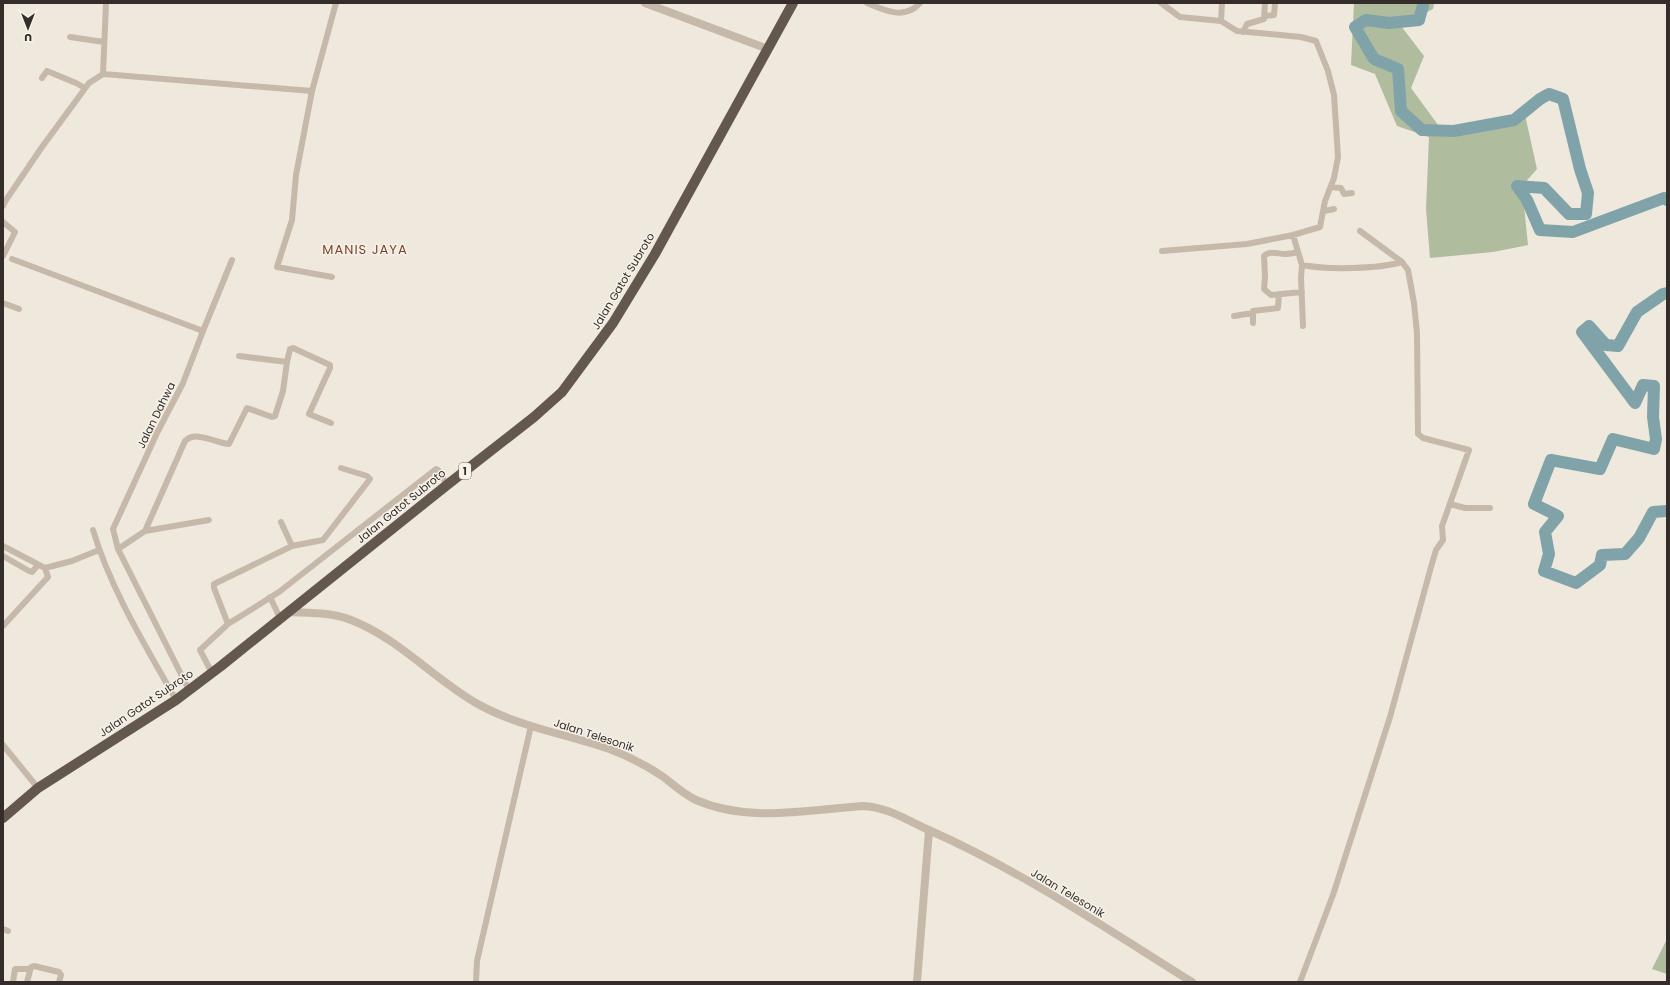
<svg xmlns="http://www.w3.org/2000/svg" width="1670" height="985" font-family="Poppins,sans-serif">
<rect width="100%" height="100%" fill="#efe8dd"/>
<path fill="#afbc9e" d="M1354,3h80l-1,6 -32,17 23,30 -13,32 30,41 84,-14 12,54 -15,17 6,59 -35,7 -63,6 -4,-49 3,-72 -32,-11 -22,-52 -24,-9z
M1667,939v35l-15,-5z"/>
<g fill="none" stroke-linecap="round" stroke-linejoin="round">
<path stroke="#7fa3a9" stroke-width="12" d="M1423,3v2l-4,15 -30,3 -23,-3 -11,7 19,32 24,10 3,42 21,19 32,1 60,-11 26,-21 9,-5 14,5 17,70 8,24 -2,21h-17l-25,-26 -27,-2 10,14 13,30 33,2 91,-34 3,2
M1667,293l-4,1 -26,18 -19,34 -12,-1 -17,-19 -7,6 53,71 8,-18 11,1 -1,31 3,22 -2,10 -41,-10 -13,30 -49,-9 -17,44 24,12 -13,16 4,22 -5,17 32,12 24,-18 2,-10 23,-1 14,-16 14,-26 14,-1"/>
<path stroke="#c6b9aa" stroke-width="6" d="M867,3c18,8 38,17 53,0
M1161,3l19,14 41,4 16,10 64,6 15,4 12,30 6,24 4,62 -4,21 -9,23 -5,26 -27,8 -46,9 -85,7
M1265,16l9,-1 1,-12
M1221,21l1,-18
M1243,32l4,-8 17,-5 1,-16
M70,37l34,5
M103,74l3,-71
M42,78l5,-7 29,12 9,5
M1331,187l10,1 3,6 8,-1
M3,206l3,-6 36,-53 47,-64 14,-9 209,17
M1324,211l10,-2
M3,222l12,10 -12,24
M1293,235l9,30c26,5 76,4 100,-3
M1298,252c-4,1 -8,2 -13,2 -7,0 -15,-4 -21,2l1,21 -1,12 7,6 31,-3
M12,259l191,72 -20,52 -26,50 -44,96 5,20 71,141
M1302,265l-1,13 2,48
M332,277l-55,-10 15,-47 4,-45 16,-84 24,-88
M3,303l16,6
M1234,316l19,-3
M1253,323v-12l25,-3 1,-14
M203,331l29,-71
M287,362l3,-13 3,-1 37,17v3l-21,46 22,9
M1450,504l15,4h25
M281,522l11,24
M93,530c18,60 52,115 83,170
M145,531l40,-90c11,-11 31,2 44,3l18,-36 25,9 3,-1 8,-25 4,-29 -48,-6
M3,546l42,22 3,9 -45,49
M118,549l27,-18 64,-11
M3,556l26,15 3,1 6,-7
M45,568l27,-7 27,-11
M270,597l10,21
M228,624l-14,-36v-4l78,-38 31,-6 47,-61 -3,-3 -26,-8
M212,673l-12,-23 28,-26 51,-32 157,-123 2,1 9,15
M3,745l35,43
M3,929l5,2
M13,982l2,-13h15
M27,982l4,-15 3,-1 25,6 2,3 -2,7
M476,982l1,-21 54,-235
M1300,982l33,-87 57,-178 41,-150 5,-17 7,-10 -1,-14 27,-76 -46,-12 -5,-4 -1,-101 -3,-30 -6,-33 -6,-8 -42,-31"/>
<path stroke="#c6b9aa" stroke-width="8" d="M645,3l123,46
M289,612c20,1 43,0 62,8 47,18 82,58 125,83 42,24 91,31 136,47 18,7 35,16 50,26 11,8 21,18 34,24 53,23 111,10 167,6 25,1 45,15 68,25 92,41 176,98 261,151
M917,982l12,-152"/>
<path stroke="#64584e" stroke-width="10" d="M3,818l35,-30 138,-88 45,-34 226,-181 87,-68 28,-25 51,-69 42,-69 138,-251"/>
</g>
<g text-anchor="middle" stroke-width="3" stroke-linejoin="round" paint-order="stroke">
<rect fill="#f7f2e9" stroke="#6e6863" stroke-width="1" x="459" y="463" width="12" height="16" rx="3"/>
<g font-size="10" font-weight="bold" fill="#342d29">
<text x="465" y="475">1</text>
</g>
<g font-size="11" fill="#342d29" stroke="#f7f2e9">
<text transform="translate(623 281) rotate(-59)" y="4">Jalan Gatot Subroto</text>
<text transform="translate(156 415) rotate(-64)" y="4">Jalan Dahwa</text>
<text transform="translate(401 506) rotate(-39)" y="4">Jalan Gatot Subroto</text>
<text transform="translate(146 703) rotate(-34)" y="4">Jalan Gatot Subroto</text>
<text transform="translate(594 735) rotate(18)" y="4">Jalan Telesonik</text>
<text transform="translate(1068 893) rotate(31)" y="4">Jalan Telesonik</text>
</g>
<g font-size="13" letter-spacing="1" fill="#7a452b" stroke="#f7f2e9">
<text x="365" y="254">MANIS JAYA</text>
</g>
</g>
<rect width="1670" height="985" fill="none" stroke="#342d29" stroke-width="8"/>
<g transform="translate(28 28) rotate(180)" stroke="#f7f2e9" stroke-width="3" paint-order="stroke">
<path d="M0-3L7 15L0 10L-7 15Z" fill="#342d29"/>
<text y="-6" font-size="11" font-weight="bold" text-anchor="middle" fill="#342d29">U</text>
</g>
</svg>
